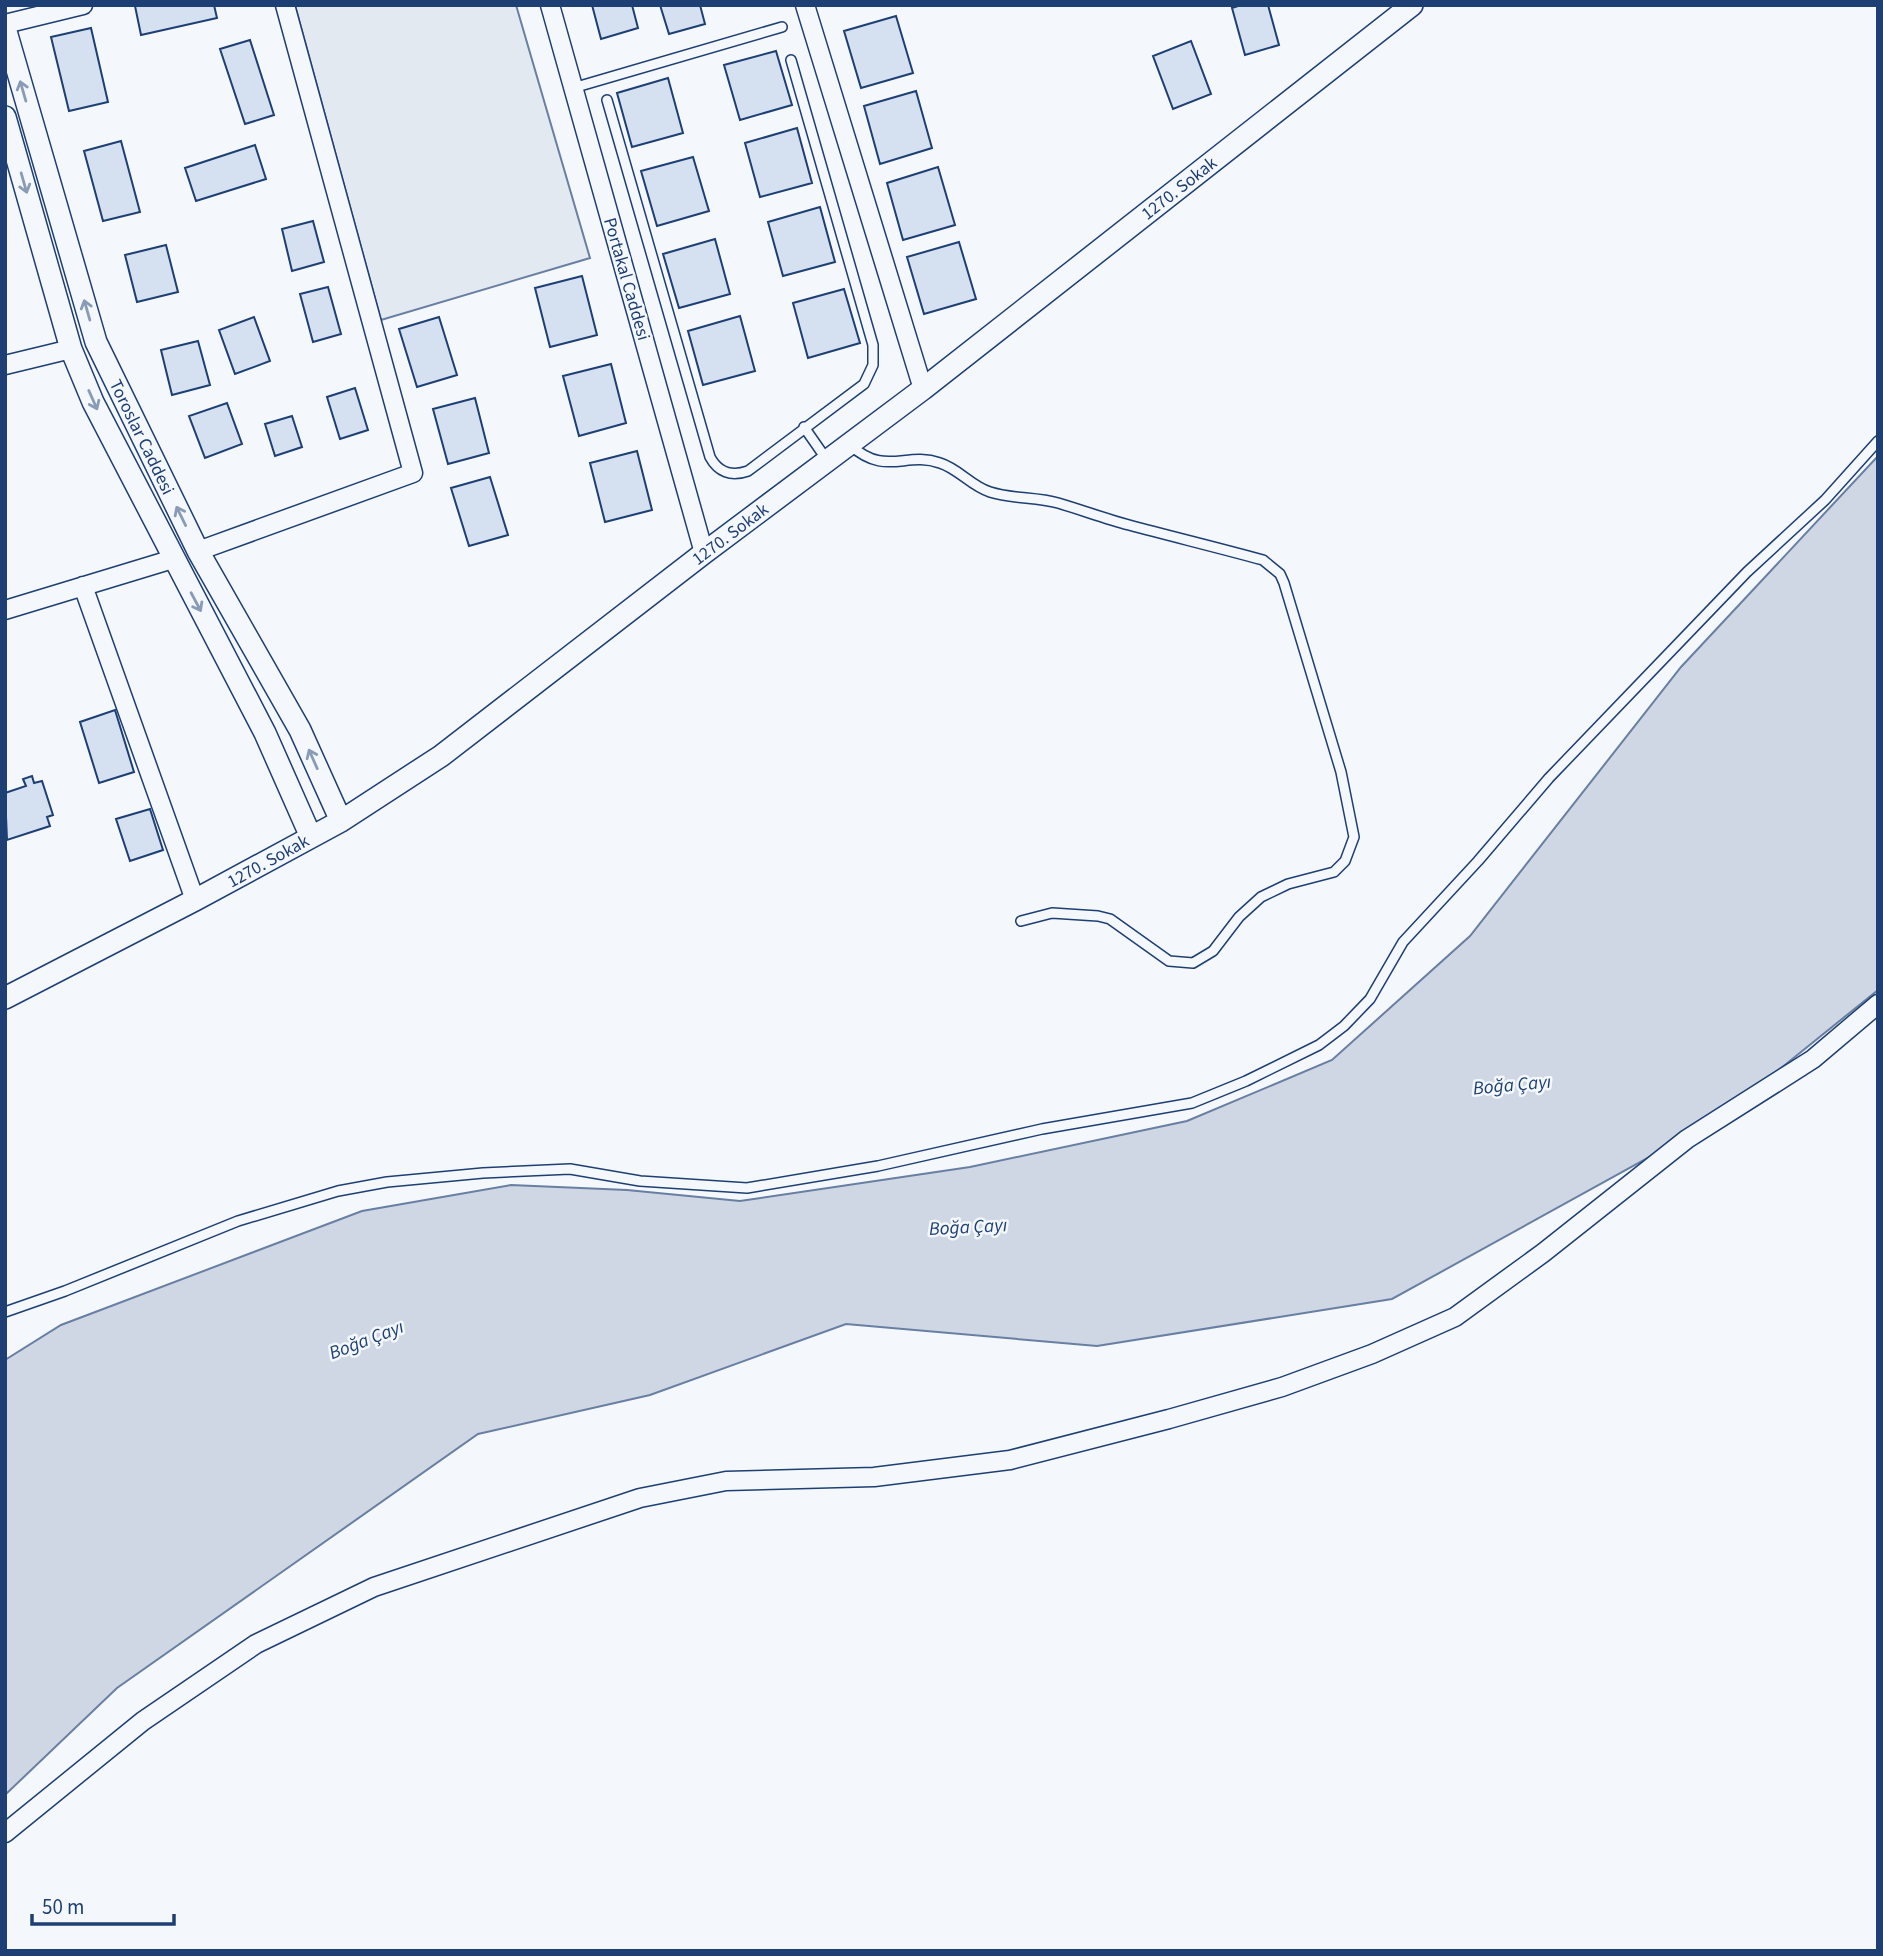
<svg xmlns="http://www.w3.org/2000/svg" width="1883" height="1956" font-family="'Source Sans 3',sans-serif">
<rect width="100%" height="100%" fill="#f4f7fb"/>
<path fill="#e3e9f0" stroke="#687fa3" stroke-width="2" d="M295,5h221l74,253 -209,62z"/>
<path fill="#cfd7e4" stroke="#687fa3" stroke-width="2" d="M1878,456v534l-128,103 -86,56 -272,150 -295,47 -251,-22 -196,71 -172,39 -361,254 -112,107v-435l56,-35 301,-114 149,-26 116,5 113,11 230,-34 217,-46 145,-61 138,-124 211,-269z"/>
<path fill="#d5e0f0" stroke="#1d3f73" stroke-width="2" d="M214,5l3,13 -76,17 -6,-29z
M592,5h40l6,23 -37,11z
M660,5h40l5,19 -36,10z
M1241,5h27l11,40 -34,10 -13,-47z
M896,16l17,57 -52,15 -17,-57z
M91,28l17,74 -39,9 -18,-74z
M250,40l24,75 -29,9 -25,-75z
M1191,41l20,53 -38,15 -20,-53z
M776,51l16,54 -52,15 -16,-55z
M668,78l15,55 -51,14 -15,-54z
M916,91l16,57 -52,16 -16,-58z
M797,128l15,55 -52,14 -15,-54z
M121,141l19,71 -37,9 -19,-70z
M255,145l11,34 -70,22 -11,-33z
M693,157l16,54 -52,15 -16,-55z
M938,167l17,58 -52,15 -16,-57z
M820,207l15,55 -52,14 -15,-54z
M313,221l11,41 -32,9 -10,-42z
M715,239l15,55 -51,14 -16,-54z
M959,242l17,57 -52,15 -17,-57z
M166,245l12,47 -41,10 -12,-47z
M582,276l15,59 -47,12 -15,-59z
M328,287l13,47 -28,8 -13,-48z
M844,289l16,54 -52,15 -15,-55z
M740,316l15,55 -52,14 -15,-54z
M254,317l16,44 -35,13 -16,-44z
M439,317l18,58 -40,12 -18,-58z
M198,341l12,44 -38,10 -11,-45z
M611,364l15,59 -47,13 -16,-60z
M355,388l13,42 -28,9 -13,-42z
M475,398l14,55 -41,11 -15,-55z
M227,403l15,41 -37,14 -16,-42z
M292,416l10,31 -27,9 -10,-32z
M637,451l15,59 -47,12 -15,-59z
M490,477l18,58 -39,11 -18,-58z
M115,710l19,62 -35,11 -19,-61z
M32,776l2,7 8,-2 11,34 -6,2 3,9 -43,14 -2,-47 21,-7 -3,-7z
M150,809l13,41 -33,11 -14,-42z"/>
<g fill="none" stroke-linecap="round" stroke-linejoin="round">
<defs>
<path id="service" d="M573,88l209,-61
M607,100l103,357c8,15 21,20 38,14l116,-87 9,-19v-20l-82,-285
M804,427l23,33
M850,445c36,32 55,6 90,18 19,6 31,23 50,29 22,7 46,5 68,11 24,7 48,16 71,22 45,12 90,23 134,35l17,14 4,9 57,189 13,65 -9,24 -11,11 -46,12 -27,13 -22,20 -26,34 -20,12 -24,-2 -59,-42 -12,-3 -46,-3 -31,8
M5,1312l60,-21 173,-70 100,-30 49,-9 96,-9 87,-4 70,12 107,7 131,-22 164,-37 150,-26 54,-22 73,-36 25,-19 26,-27 33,-57 75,-81 71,-83 198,-206 78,-72 53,-59"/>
<path id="minor" d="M550,5l154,548
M805,5l118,384
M5,24l78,-19
M5,365l66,-16
M198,551l215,-78 -128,-468
M83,586l112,314
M5,610l168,-51
M5,1833l138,-112 113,-77 118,-57 266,-89 86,-17 148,-4 136,-17 159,-41 113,-32 90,-33 83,-37 88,-64 144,-114 126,-80 65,-55"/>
<path id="tertiary" d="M5,28l91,314 102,209 102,179 41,91
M5,117l66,232 22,53 172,331 46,104
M5,998l190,-98 146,-79 100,-65 263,-203 219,-164 489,-384"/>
</defs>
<use href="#service" stroke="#1d3f73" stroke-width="12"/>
<use href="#minor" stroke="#1d3f73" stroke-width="21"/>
<use href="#tertiary" stroke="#1d3f73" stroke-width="24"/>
<use href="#service" stroke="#f4f7fb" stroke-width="9"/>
<use href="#minor" stroke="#f4f7fb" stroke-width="18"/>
<use href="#tertiary" stroke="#f4f7fb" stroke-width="21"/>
</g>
<defs><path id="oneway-shaft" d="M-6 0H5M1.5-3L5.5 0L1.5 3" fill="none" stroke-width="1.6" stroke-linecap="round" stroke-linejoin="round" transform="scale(1.75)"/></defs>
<g stroke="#889bb7">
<use href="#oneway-shaft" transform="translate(23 91) rotate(-106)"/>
<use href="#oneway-shaft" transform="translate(24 183) rotate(74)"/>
<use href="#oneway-shaft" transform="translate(87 310) rotate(-106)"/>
<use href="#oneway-shaft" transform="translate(93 400) rotate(66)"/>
<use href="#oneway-shaft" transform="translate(181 516) rotate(-116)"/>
<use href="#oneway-shaft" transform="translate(196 602) rotate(62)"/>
<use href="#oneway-shaft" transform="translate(313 759) rotate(-114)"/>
</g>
<g text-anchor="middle" stroke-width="5" stroke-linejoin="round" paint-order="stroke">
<g font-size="18" fill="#1d3f73" stroke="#f4f7fb">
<text transform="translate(1179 188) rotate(-38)" y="6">1270. Sokak</text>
<text transform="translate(627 279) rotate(74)" y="6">Portakal Caddesi</text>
<text transform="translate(142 437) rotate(64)" y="6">Toroslar Caddesi</text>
<text transform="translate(730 534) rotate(-37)" y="6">1270. Sokak</text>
<text transform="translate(268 861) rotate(-29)" y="6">1270. Sokak</text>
</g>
<g font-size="19" font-style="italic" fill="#1d3f73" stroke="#f4f7fb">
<text transform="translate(1512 1084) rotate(-5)" y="7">Boğa Çayı</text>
<text transform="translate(968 1226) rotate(-3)" y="7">Boğa Çayı</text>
<text transform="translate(366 1339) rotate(-21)" y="7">Boğa Çayı</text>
</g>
</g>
<rect width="1883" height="1956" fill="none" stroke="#1d3f73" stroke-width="14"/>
<path d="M32 1914v10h142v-10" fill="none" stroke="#1d3f73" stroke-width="3.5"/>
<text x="42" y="1914" font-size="21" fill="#1d3f73" stroke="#f4f7fb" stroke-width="5" paint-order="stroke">50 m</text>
</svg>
